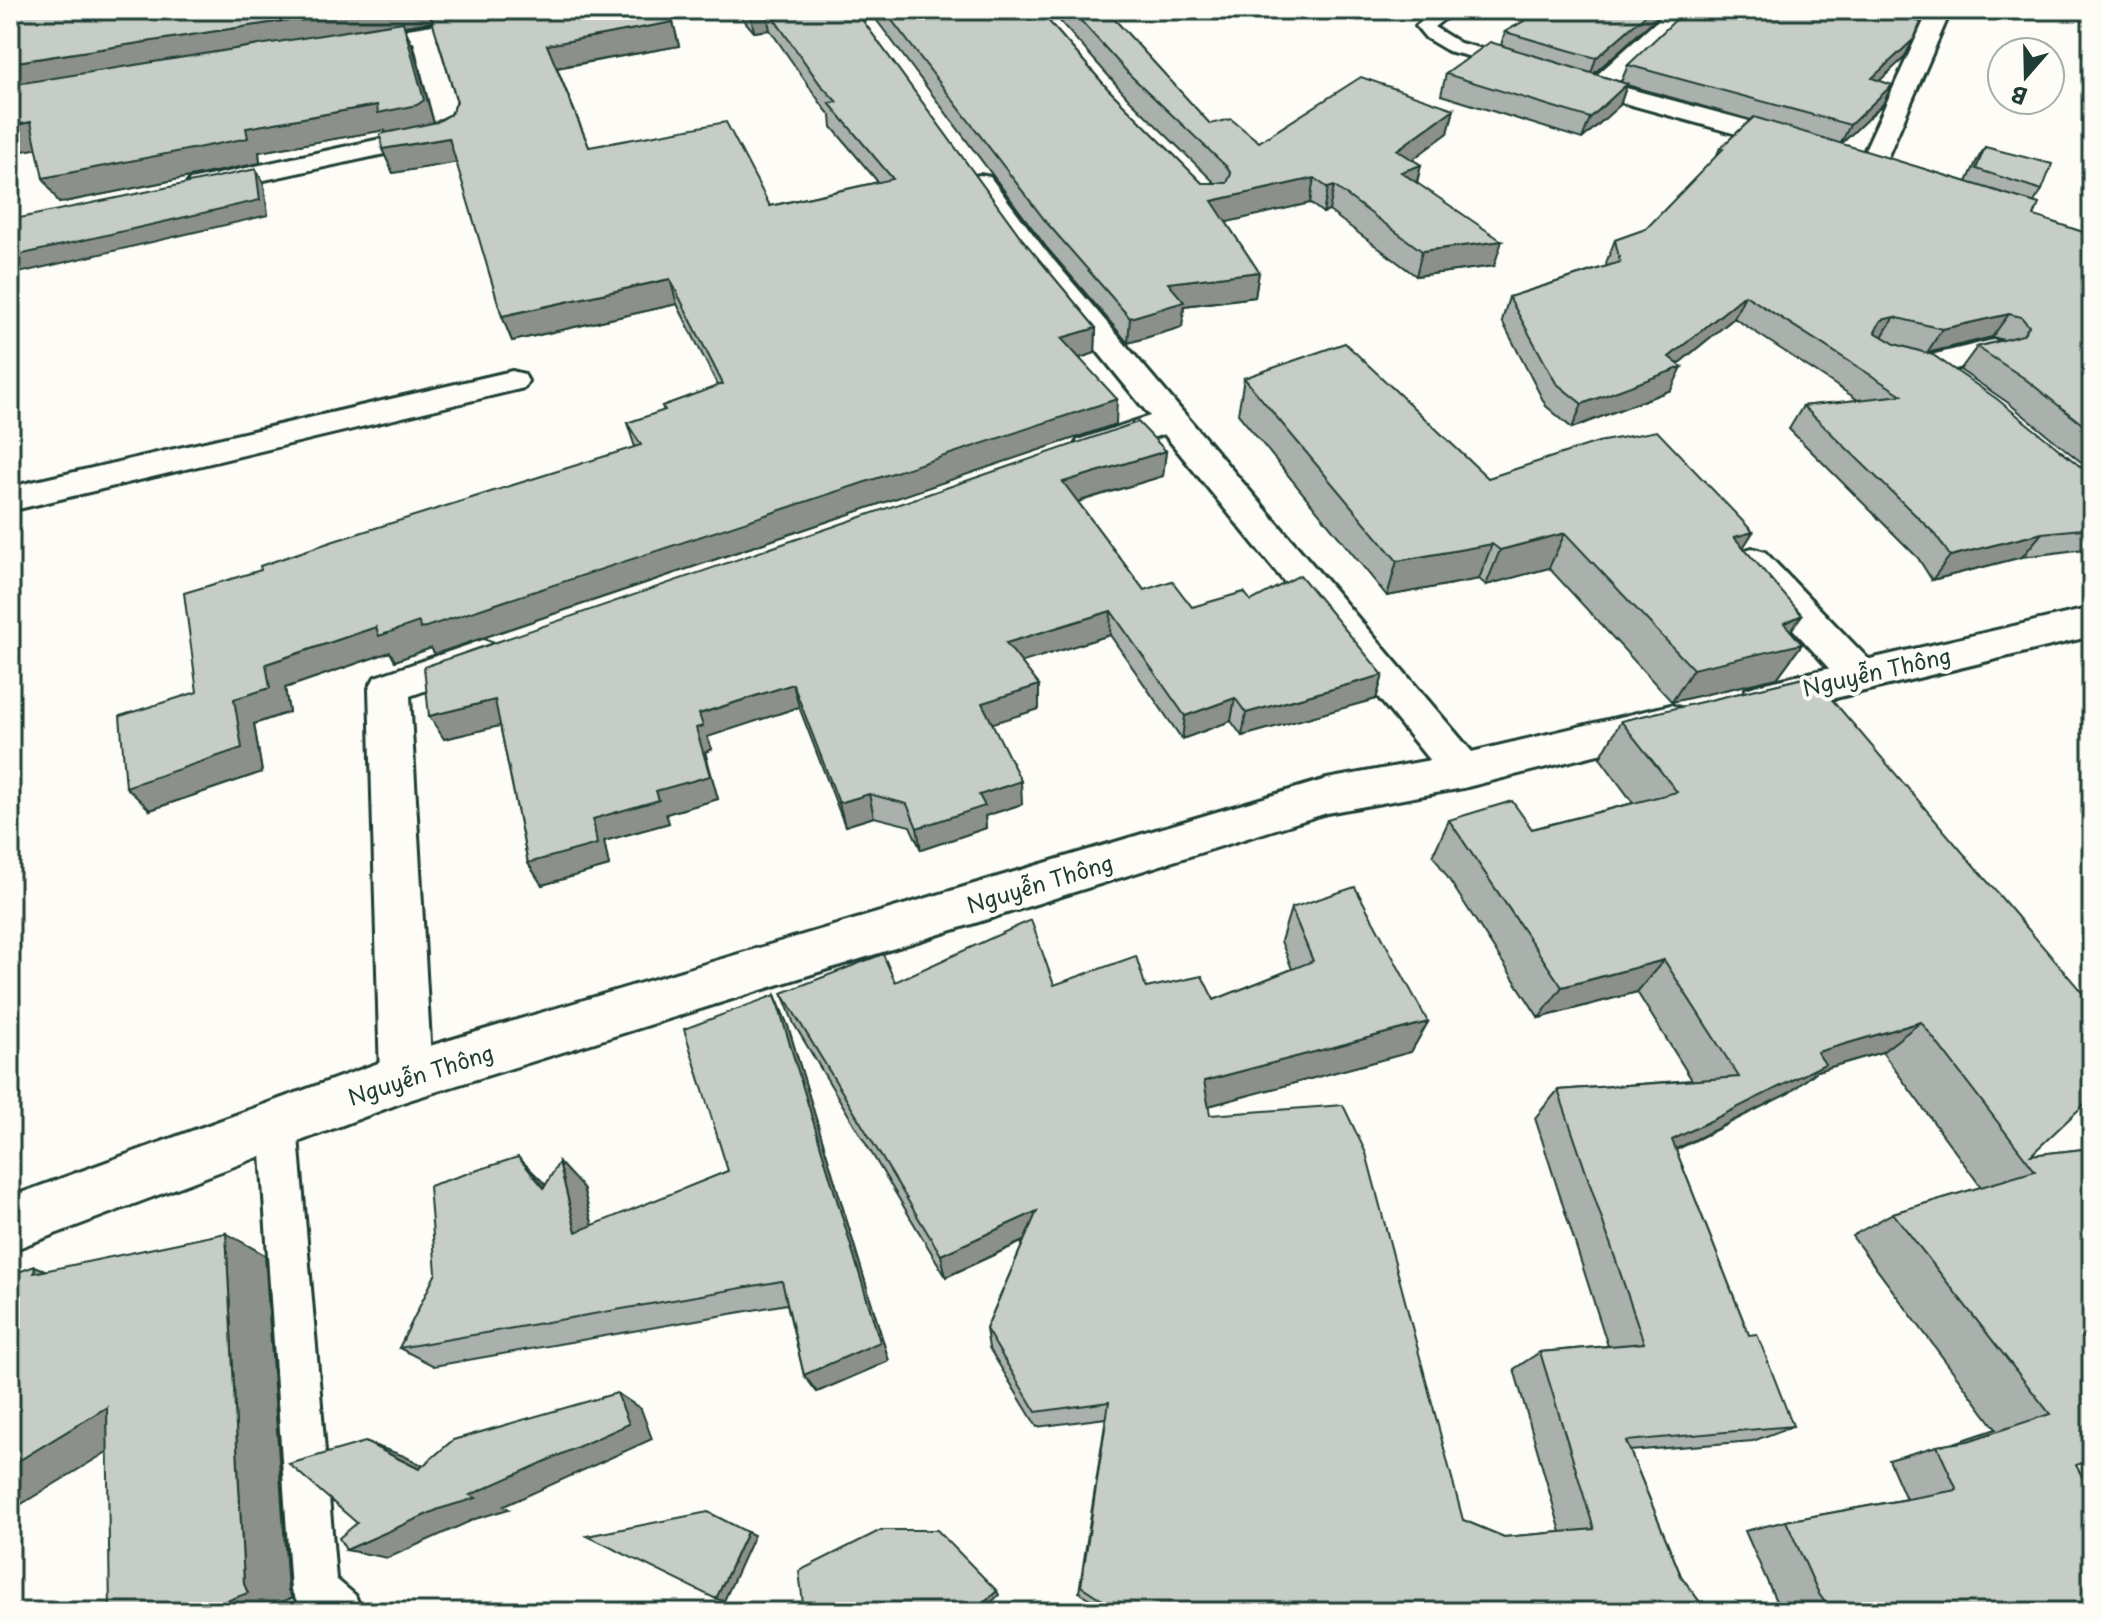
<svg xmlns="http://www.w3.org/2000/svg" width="2102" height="1622" font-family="'Playpen Sans',sans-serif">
<rect width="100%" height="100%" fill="#fdfcf7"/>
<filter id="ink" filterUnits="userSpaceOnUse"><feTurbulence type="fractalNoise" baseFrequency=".0125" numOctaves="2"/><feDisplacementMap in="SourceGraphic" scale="16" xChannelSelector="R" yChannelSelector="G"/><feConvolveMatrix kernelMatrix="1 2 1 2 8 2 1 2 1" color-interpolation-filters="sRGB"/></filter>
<g filter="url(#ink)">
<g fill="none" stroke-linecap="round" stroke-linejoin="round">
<defs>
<path id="lane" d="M1437,10h19l-22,17 26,16 65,17 3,4 -9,5 -71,-18 -22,-13 -10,-12z
M278,1107l13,5 6,13 39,454 19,16 7,17h-59l-12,-22 -32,-465 6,-13z"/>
<path id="street" d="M525,10h55l-11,7 -133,21 27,87 -9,14 -254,55 -10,-2 -4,-6 4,-6 10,-2 236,-51 -22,-85 -66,10 -12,-7 4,-5z
M1669,10h25l-79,75 194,52 4,6 -4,6h-18l-203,-56 -3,-5 3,-5z
M1929,10h22l-67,155 -3,6h-20l-3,-6z
M980,175l10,2 55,73 433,509 6,12 -6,12 -15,5 -15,-5 -284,-349 -74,25 -12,-3 -5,-8 5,-8 72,-24 -125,-154 -55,-73 -4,-6 4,-6z
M1993,340l11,3 5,7 -5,7 -78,19 -11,-3 -5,-7 5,-7z
M512,371l12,3 4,7 -4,7 -514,123v-24z
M1752,548l13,4 109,113 6,11 -6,11 -14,4 -14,-4 -107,-117 -6,-9 6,-9z
M483,640l14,5 6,10 -6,10 -87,31 22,381 -8,17 -18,7 -18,-7 -8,-17 -11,-389 6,-11z"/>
<path id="secondary" d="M2092,608v28l-331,80 -15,-5 -6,-11 6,-11 15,-5z
M1671,705l15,5 6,11 -6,11 -223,56 -136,25 -921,288 -396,150v-54l396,-144 921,-274 136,-25z"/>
</defs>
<use href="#lane" stroke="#1f3d34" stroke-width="6"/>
<use href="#street" stroke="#1f3d34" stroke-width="6"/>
<use href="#secondary" stroke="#1f3d34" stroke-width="6"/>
<use href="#lane" fill="#fdfcf7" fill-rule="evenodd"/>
<use href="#street" fill="#fdfcf7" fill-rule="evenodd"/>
<use href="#secondary" fill="#fdfcf7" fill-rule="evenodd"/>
</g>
<path fill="#aab0ab" stroke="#1f3d34" stroke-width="2" fill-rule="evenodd" d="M10,10l663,12 6,24 -122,22 32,79 181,59 108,-24 -46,-55 -1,-11 -7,-8 -54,-78 -16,2 -19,-22h120l167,229 74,89 -1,25 -15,5 36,66 -681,230 -4,-6 -36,13 -5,-9 -105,36 4,24 -35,12 8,48 -112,38 47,-118 64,-122 374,-123 -8,-24 37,-12 -2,-5 56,-20 -41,-82 -165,37 -10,-25 -45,-154 -64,11 -11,-24 4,-16 -1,-3 -126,22 1,11 -201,40 -23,-55 -26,5zM433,22l24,80 -6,12 -18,9 -21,-78 -8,-19z
M869,10h170l69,79 94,94h13l-86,-84 -79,-89h56l104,114 49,18 195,-33 -6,24 -36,26 9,6 -4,18 77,83 -78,10 -87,-65 -6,2 -13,-10 -84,19 33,50 -4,25 -71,9 -2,21 -54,16 -81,-95z
M1543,10h122l-71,64 27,8 7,-17 297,-55 -9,11 -2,18 -10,19 -25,23 4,23 -42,40 126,38 9,-20 9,-15 57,43 -8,12v14l58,19v236l-85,-69 -47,-32 17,-23 27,-7 -12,-3 -65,16 165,123v72l-70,9 -90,23 -14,-22 -129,-129 14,-23 55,-6 -124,-82 -56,46 -7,26 -99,38 -26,-22 -44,-85 7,-24 98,-31 -1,-3 9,-23 31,-11 70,-72 4,-9 31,-28 -124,-35 -7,20 -38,34 -141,-44 5,-21 55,-29 4,-13z
M1244,378l244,100 265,54 -10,15 48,84 11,13 -25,34 -105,24 -123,-134 -63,17 -7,-6 -92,17 -149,-182z
M1166,451l-3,25 -85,26 66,88 48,17 59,-6 132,74 -7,24 -134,37 -11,-15 -49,18 -72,-104 -89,27 18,23v24l-47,14 30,81 -37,12 1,12 -65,22 -11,-24 -36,-9 -29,9 -46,-119 -92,30 5,12 -7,3 13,47 -52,15 3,9 -65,18 5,25 -67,19 -14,-22 -28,-138 -56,14z
M1812,676l219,479 61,-7 -16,317 16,147h-308l-9,-13 -30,-68 41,-10 120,-22 -17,-39 48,-14 14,-2 45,-15 -144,-193 41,-23 88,-26 -99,-135 -65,19 -28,22 -113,57 73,185 44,91 -40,15 -123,10 51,125 26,36h-597l-31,-20 27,-174 -69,9 -48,-79 -3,-19 38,-88 -78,36 -152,-253 -12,-31 113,-11 159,3 92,3 68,12 78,-31 -11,-28 10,-33 137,114 -17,30 -203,54 2,9 253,405 41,17 57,-5 -47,-163 26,-17 68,-6 -73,-228 23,-28 134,-10 -55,-88 -98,26 -106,-163 16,-35 83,9 101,-26 -33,-45 21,-37z
M775,995l13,31 101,335 -72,31 -13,-17 -17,-71 -353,62 -35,-18 146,-163 38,3 10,38 135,-55z"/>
<path fill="#8b908b" stroke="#1f3d34" stroke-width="2" d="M353,10h154l-103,16 8,19 22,79 -46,13 -3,-7 -126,22 1,11 -201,40 -16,-25 203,-50 131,-23 -367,-16v-26z
M750,10h16l4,20 -16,2z
M1651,10h14l-75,67 6,-19z
M1918,10h7l-25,28 10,-19z
M673,22l6,24 -125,22 -7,-23z
M1914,39l-10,19 -42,39 10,-19z
M1627,84l-7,21 -38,34 8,-21z
M1892,85l-9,19 -43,41 10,-20z
M1454,109l-6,24 -56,42 5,-25z
M31,122l16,25 -37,6v-27z
M449,138l10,24 -66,11 -11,-24z
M1421,165l-6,24 -14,-17z
M256,169l8,16 4,30 -258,60v-18z
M1314,178l-4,25 -100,23 2,-25z
M1334,186l-5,25 -6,2 5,-25z
M1502,241l-8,25 -78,10 6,-25z
M1259,272l-4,25 -71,9 -2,21 -54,16 2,-25 38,-35z
M670,279l7,25 -165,37 -10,-25z
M1745,295l-11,23 -66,54 14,-5 -11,23 -99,38 10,-24 87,-47z
M2009,314l-17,23 -65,16 15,-24z
M1894,317l-14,23 -13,3 14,-23z
M1096,328l-1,25 -34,11v-26z
M1117,399l-1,25 -681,230 -4,-6 -36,13 -5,-9 -105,36 4,24 -35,12 8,48 -112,38 -24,-23 108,-88 32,-35 110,-37 43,-5z
M1166,451l-3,25 -100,30v-24z
M1753,532l-22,35 3,-30z
M1565,533l-16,35 -63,17 14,-35z
M2042,533l-20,24 -90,23 18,-24z
M1492,544l-13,35 -92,17 10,-35z
M1111,611l-1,24 -103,32 -1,-24z
M1802,615l-24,34 24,-5 -25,34 -105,24 21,-33z
M1383,675l-7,24 -134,37 4,-23z
M793,684l6,23 -92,30 5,12 -7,3 13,47 -52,15 3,9 -65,18 5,25 -67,19 -14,-22 65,-44 63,-28 40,-63 3,-14z
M1039,685v24l-55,17 -2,-23z
M1235,698l-4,23 -49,18 3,-23z
M495,700l13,24 -64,15 -15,-23z
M1021,781l1,23 -37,12 1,12 -65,22 -4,-22 62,-33z
M869,794l5,23 -29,9 -6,-23z
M1664,960l-27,32 -98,26 23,-31z
M775,995l13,31 101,335 -72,31 -13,-17z
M1428,1022l-17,30 -214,57 7,-28z
M1921,1022l-39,30 -65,19 -28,22 -147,73 30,-26 145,-88z
M518,1157l26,26 25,30 -25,-25z
M559,1162l24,26 17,67 -24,-23z
M1037,1211l1,23 -92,43 -5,-22z
M226,1233l39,22 23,335 4,8 -36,14h-59l47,-28z
M35,1266l49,20 -50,-13z
M617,1393l24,16 11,30 -148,67 5,3 -34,10 -87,39 -42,-8 124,-55z
M107,1407l49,15 -146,89v-45z
M365,1442l39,14 52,26 -37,-13z
M747,1532l7,3 -30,66 -8,-2z
M997,1591l2,4 -18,17h-8z"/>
<path fill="#c6cdc7" stroke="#1f3d34" stroke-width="2" d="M10,10h343l-343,53z
M479,10h188l6,12 -126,23 42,102 137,-25 44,84 123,-27 -64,-76 8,-1 -17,-18 -52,-74h87l167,229 74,89 -35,10 56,61 -697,230 -1,-7 -40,14 -3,-9 -110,37 4,24 -36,11 8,49 -116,39 -6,-71 77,-24 -13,-99 77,-23 -1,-4 74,-25 307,-96 -14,-22 38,-13 -3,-4 61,-22 -53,-105 -168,37 -53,-178 -67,11 -2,-15 57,-12 14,-8 6,-12 -26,-85z
M884,10h155l69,79 94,94h25l4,-9 -4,-7 -97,-92 -59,-65h35l104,114 21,-5 28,23 102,-65 93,32 -57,41 24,15 -20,7 101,69 -80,10 -88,-65 -6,2 -14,-10 -102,23 47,71 -91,11 16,19 -54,16 -83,-95z
M1543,10h108l-55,48 -91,-26z
M1686,10h232l-8,9 11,3 -7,17 -42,39 20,7 -42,40 -222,-60z
M403,22l21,78 -7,5 -39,8 -1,-8 -131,23 2,10 -205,40 -12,-56 -21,4v-41z
M1490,42l137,42 -37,34 -144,-44z
M1754,117l285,87 -5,12 58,19v197l-68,-54 -47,-31 46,-12 6,-9 -8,-9 -12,-3 -67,15 -48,-12 -13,3 -6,12 20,12 38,11 64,44 95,77v52l-50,5 -92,23 -14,-21 -133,-129 99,-11 -157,-100 -76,62 13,10 -100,37 -26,-21 -47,-86 111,-35 -5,-22 31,-11 77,-80 -3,-1z
M1985,147l67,17 -10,26 -66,-21z
M256,169l4,31 -250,57v-37z
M1345,343l143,135 110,-36 59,-11 96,101 -19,5 68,78 -18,8 18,21 -109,25 -128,-136 -65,17 -8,-6 -95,17 -153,-183z
M1138,422l28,29 -103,31 81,108 28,-9 20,26 52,-15 7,9 49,-26 83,100 -137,38 -11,-15 -50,18 -74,-105 -105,32 33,42 -57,18 39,78 -42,14 6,11 -68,22 -10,-24 -38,-10 -30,9 -46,-119 -94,30 4,12 -7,2 14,48 -54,15 3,9 -66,19 4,25 -69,19 -33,-163 -66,16 -5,-49z
M1812,676l280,328v93l-61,58 61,-7v312l-16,5 16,30v117h-260l-13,-18 -33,-73 171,-31 -20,-44 31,-5 82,-27 -157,-201 142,-42 -114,-149 -104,30 8,12 -153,76 77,195 8,-1 36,92 -167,15 55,135 26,36h-586l-40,-26 28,-184 -73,10 -50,-83 51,-118 -96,44 -159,-262 101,-39 12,28 136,-62 23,65 82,-29 10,32 56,-12 12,24 99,-39 -22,-53 64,-21 73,135 -224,59 6,34 133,-10 23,48 97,367 41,17 90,-8 -54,-177 104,-9 -86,-253 181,-13 -75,-117 -102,27 -113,-167 63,-19 20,28 145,-37 -56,-71z
M775,995l105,347 -76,33 -22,-94 -383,67 37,-75 -7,-87 89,-29 26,31 15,-26 17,70 152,-61 -44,-142z
M226,1233l18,351 4,9 -51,19h-87l-3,-205 -97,59v-191l25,-9 -1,7z
M617,1393l12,31 -159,71 6,3 -37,11 -93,41 -7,-12 18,-15 -68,-59 76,-22 54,27 34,-29z
M708,1512l39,20 -31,67 -129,-63z
M881,1530h56l60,61 -24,21h-169l-5,-41z"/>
</g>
<g text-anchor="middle" stroke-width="8" stroke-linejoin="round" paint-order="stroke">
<g font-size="22" fill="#1f3d34" stroke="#fdfcf7">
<text transform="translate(1877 672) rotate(-13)" y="8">Nguyễn Thông</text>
<text transform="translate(1040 884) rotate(-17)" y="8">Nguyễn Thông</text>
<text transform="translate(421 1075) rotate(-18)" y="8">Nguyễn Thông</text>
</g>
</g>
<rect width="2102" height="1622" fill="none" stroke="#fdfcf7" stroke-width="40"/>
<rect x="20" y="20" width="2062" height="1582" fill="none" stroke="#1f3d34" stroke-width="3" filter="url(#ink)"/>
<g transform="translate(2026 76) rotate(200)"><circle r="38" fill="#fdfcf7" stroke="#a4b0a9" stroke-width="2"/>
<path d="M0-6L14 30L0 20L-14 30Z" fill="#1f3d34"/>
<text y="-12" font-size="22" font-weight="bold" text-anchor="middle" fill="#1f3d34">B</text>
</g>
</svg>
